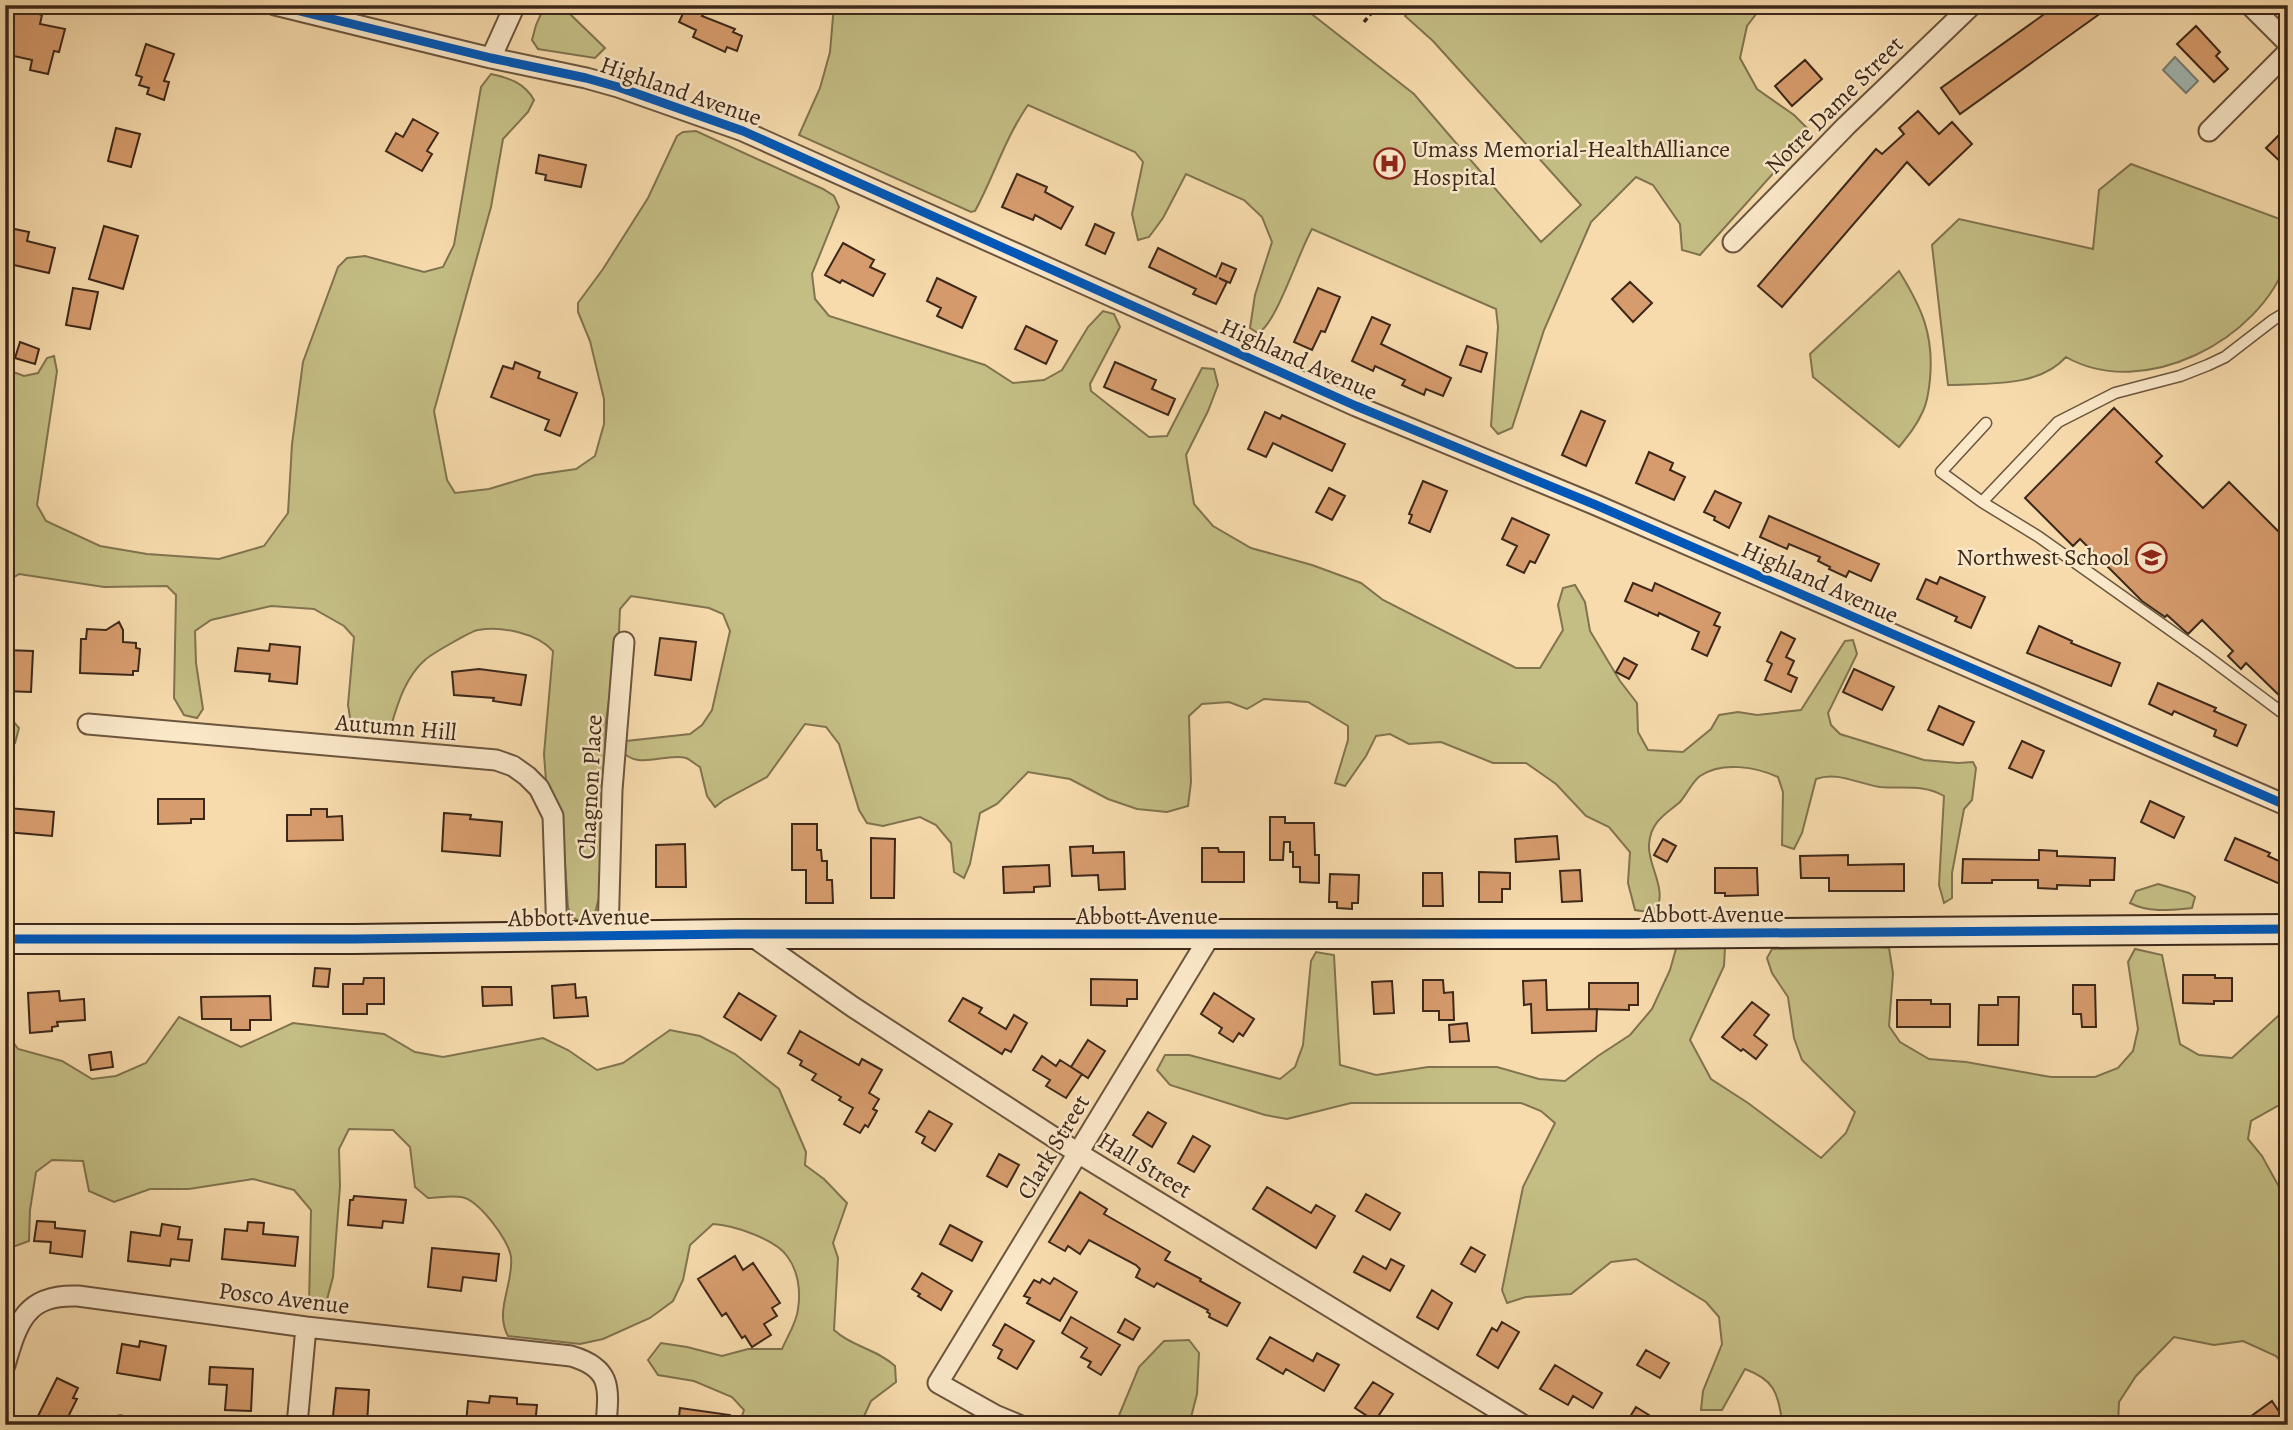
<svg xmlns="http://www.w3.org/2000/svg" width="2293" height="1430" font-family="Alegreya,serif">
<rect width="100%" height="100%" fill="#f7dbac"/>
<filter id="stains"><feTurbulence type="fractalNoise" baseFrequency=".00286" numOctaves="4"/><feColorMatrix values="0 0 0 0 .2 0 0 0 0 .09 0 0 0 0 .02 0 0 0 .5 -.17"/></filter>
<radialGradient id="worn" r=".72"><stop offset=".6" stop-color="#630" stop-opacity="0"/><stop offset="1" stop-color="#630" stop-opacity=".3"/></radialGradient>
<path fill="#c4be84" stroke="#80734f" stroke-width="2" d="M545,5h26l-1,9 35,34 -10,10 -57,-9 -6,-9 4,-15z
M834,5h466l114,89 127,148 40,-37 -148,-164 -28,-25 9,-11h349l-16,21 -7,32 17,31 37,26 16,16 -4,10 -20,18 -86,96 -18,-5 -2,-26 -27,-39 -17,-8 -45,45 -47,108 -32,98 -14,6 -7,-8 7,-99 -2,-18 -184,-80c-13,22 -36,96 -54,104l-8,-5 5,-33 17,-53 -10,-25 -18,-17 -58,-26 -23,44 -14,19 -11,3 -6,-26 11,-52 -8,-10 -107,-47c-23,33 -34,71 -53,106l-4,1 -172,-77 21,-47 10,-36z
M491,74c18,4 34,9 43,26l-6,12 -25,27 -12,68 -57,204 13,69 8,13 34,-4 46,-14 41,-6 19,-13 9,-32v-25l-14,-58 -12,-29v-9l25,-34 45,-71 29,-62 6,-4 13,-1 127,58 11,7 5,11 -27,67 3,25 14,17 156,49 28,18 31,-3 18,-10 26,-43 15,-16 11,3 6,13 -30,57 1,7 58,46 18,-1 35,-68 12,1 4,16 -10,26 -22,44 8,49 19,22 38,22 61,17 49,18 22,17 133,68h24l23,-38 -5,-25 5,-17 12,-3 10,17 5,29 30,50 17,22 1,29 10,18 35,2 28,-23 8,-14 19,-3 19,3 44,-5 44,-69 8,-1 4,14 -29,59 3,12 9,9 84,26 34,3 15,-1 3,6 -4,32 -8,9 -12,64v25l-8,5 -5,-18 5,-89c-21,-12 -41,-7 -64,-9 -22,-3 -42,-16 -64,-8l-14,54 -8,16 -12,-4 1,-53 -5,-15c-22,-10 -56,-16 -78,-1 -8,6 -13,18 -20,26 -15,13 -29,19 -31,42 -2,22 20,45 6,69l-20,-3 -7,-27 2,-31 -21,-25 -23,-11 -30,-32 -30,-21h-33l-52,-21 -32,2 -19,-10 -14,2 -10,20 -21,30 -10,-3 13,-43v-14l-40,-24 -44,-3 -17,10 -18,-7 -27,2 -13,12 2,66 -3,24 -21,6 -30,-3 -29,-10 -38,-20 -42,-7 -31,32 -17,9 -10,51 -6,14 -10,-6 -3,-29 -15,-18 -16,-8 -37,9 -16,-3 -8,-13 -20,-66 -13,-17 -21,-3 -38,53 -43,23 -9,7 -8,-11 -7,-29c-4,-2 -9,-7 -14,-9 -21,-6 -49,14 -66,-9l6,-8 64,-7 12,-9 10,-15 18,-79 -7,-17 -14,-6 -78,-12 -11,13 -1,23 -13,89 -7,177 -5,19 -6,7 -13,-5 -7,-11 -5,-74 -6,-31 -11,-22 -2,-27 9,-103c-16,-18 -51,-25 -75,-21 -7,1 -46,24 -52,29 -20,17 -28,43 -35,67l-23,6 -17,-8 -3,-19 6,-68 -10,-11 -30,-17 -43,-3 -60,14 -16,11 1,32 7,46 -6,9 -13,-3 -10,-17 2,-103 -9,-9 -63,1 -85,-13 -14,9v-214l19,7 14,-3 9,-15 7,-2 3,15 -20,134 9,16 54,25 47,8 72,5 45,-13 24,-33 4,-69 11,-82 35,-95 9,-9 18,-2 59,16 19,-5 11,-22 27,-158z
M2131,164l157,58c0,12 2,27 -1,38 -26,80 -144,141 -221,97 -28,31 -79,26 -118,28l-16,-140 27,-26 134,30 6,-59z
M1899,271c23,37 35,64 31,108 -1,10 -2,22 -7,32 -6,14 -15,25 -24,36l-86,-70 -3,-23z
M5,712l14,16 -4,15 -10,1z
M2158,884l31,9 6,4 -3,11c-21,2 -43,5 -62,-5l6,-12z
M1677,945l48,3 -1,18 -34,74 21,39 37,24 73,55 25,-25 9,-21 -53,-52 -8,-22 -6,-41 -16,-24 -5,-15 5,-9 103,-2 14,1 4,25 -4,53 11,16 29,17 37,3 85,15h44l23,-9 15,-17 5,-22 -10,-67 7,-13 27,6 18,89 19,11 33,3 56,-51v93l-37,21 -3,18 14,17 26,47v166l-12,-13 -33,-15 -29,4 -40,-8 -38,39 -17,26 -1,23h-335c-6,-31 -6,-44 -38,-56l-23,41h-21l2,-19 19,-47 -3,-27 -13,-15 -70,-43 -25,3 -40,32 -45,3 -19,6 -5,-13 21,-103 32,-64 -14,-12 -20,-8h-170l-64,16 -22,-4 -95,-30 -13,-15 8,-15h24l91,24 15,-12 8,-22 8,-84 5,-9 18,3 6,110 36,10 52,-8h69l42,12 26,2 33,-25 32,-21 22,-26 18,-39z
M179,1017l62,30 52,-24 91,11 31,18 28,5 100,-19 25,12 29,20 26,-7 47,-33 30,6 35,18 44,35 27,63 -1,13 19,14 23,24 -14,40 5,15 -4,72c18,17 43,19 61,36l1,16 -25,19 -11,24h-121l5,-15 -12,-13 -38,-16 -36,-6 -10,-15 13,-17 26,4 35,9 26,-7h34c5,-12 15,-27 16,-40 3,-18 0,-39 -11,-53 -12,-17 -54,-31 -74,-32l-23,21 -7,35 -10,21 -23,17 -47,21 -23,5 -72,-8c-14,-25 6,-53 3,-79 -2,-17 -33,-58 -50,-60 -11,-2 -23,1 -33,1l-13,-11 -5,-40 -17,-17 -44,-1 -10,20 1,37 -7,91 -7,26 -17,2 2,-95 -17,-20 -41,-11 -64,10h-39l-36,13 -25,-11 -6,-30 -31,-1 -16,12 -6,38 -1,31 -19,7 -5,-2v-215l13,18 44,12 30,18 24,-3 30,-13z
M1189,1340l10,13 -2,41 -8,31h-74l24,-58 25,-26z
M120,1415l36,10h-57l3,-5z"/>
<path fill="#a1b8b4" stroke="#797e76" stroke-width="2" d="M2175,57l23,24 -12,12 -23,-23z"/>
<path fill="#d79c6d" stroke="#3d281a" stroke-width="2" d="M5,5h29l-2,7 10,3 -2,9 25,5 -6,23 -5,-1 -6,23 -18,-4 2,-10 -27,-6z
M687,5l17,8 -2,3 33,13 -2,3 9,4 -5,15 -10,-4 -2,5 -32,-15 3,-7 -17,-8z
M2057,5h55l-152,109 -19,-26z
M2196,26l24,26 -4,4 12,13 -14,13 -37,-38z
M146,44l28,10 -10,27 5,1 -5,18 -17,-6 2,-6 -10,-3 3,-8 -6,-2z
M1805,60l17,19 -30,27 -17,-20z
M1918,111l21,23 13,-12 20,22 -43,41 -22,-23 -125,145 -24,-21 118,-137 6,5 22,-20 -5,-6z
M413,119l25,14 -11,18 5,3 -10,17 -36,-20 10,-18 7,4z
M2288,126v43l-22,-21z
M116,128l24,6 -9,33 -23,-6z
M539,155l47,10 -5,22 -36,-7 1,-5 -10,-2z
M1017,174l30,13 -2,5 28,15 -12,22 -26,-14 -2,5 -31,-13z
M1095,224l19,9 -9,21 -19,-9z
M104,226l34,10 -15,53 -34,-10z
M5,227l24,5 -2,9 28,7 -6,25 -44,-10z
M843,243l31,17 -4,7 15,7 -12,22 -31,-16 -2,3 -15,-8z
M1158,248l58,29 6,-14 14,6 -6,14 -11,-5 8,4 -11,22 -23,-10 3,-5 -47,-22z
M937,278l39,19 -14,31 -25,-12 4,-8 -14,-7z
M1630,282l22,21 -19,19 -21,-23z
M73,288l25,4 -8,37 -24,-4z
M1318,288l22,9 -15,35 -4,-1 -9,19 -18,-8z
M1372,317l18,8 -9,19 70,34 -8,18 -17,-7 -2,6 -22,-10 3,-5 -30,-14 -2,5 -21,-10z
M1026,326l31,15 -11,23 -31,-15z
M20,342l19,7 -4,15 -20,-6z
M1467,346l20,7 -6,19 -21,-7z
M515,362l25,10 -2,6 39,15 -17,43 -15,-6 4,-10 -58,-23 12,-31 10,3z
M1115,362l41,18 -4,9 23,10 -7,16 -64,-28z
M2114,408l48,48 -6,6 47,46 26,-26 59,59v163l-42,-41 -5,6 -13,-13 5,-5 -31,-31 -14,14 -21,-19 -2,2 -23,-16 -62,-62 -7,7 -48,-48z
M1581,411l24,10 -19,45 -24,-11z
M1265,412l15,7 2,-4 63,29 -13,27 -59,-28 -7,14 -18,-8z
M1649,452l24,11 -3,7 15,7 -11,23 -38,-17z
M1423,481l24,10 -17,41 -21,-9 3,-8 -3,-1z
M1329,488l16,8 -13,24 -16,-8z
M1715,491l26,12 -12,25 -15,-8 1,-3 -11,-5z
M1769,516l110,48 -8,17 -22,-10 -3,6 -17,-8 1,-2 -12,-6 2,-4 -31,-13 -2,5 -27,-12z
M1512,518l37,17 -14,28 -5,-2 -6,12 -17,-8 10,-19 -15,-7z
M1940,577l45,20 -14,31 -16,-7 2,-4 -40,-18 9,-20 11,5z
M1633,583l19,8 3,-8 65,30 -6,12 6,2 -13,29 -15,-7 7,-17 -40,-19 -1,3 -33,-15z
M119,622l4,8v12l13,1v5l4,1 -2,22h-5v4l-53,-2 1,-34h5l1,-10 19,1z
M2039,626l33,15 -1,2 49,20 -9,23 -84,-33z
M1781,632l14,7 -9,18 8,4 -6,13 9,4 -6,14 -26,-12 7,-16 -5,-3z
M660,638l36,4 -5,38 -36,-5z
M270,644l30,3 -3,37 -28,-3 1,-7 -35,-3 3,-23 31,3z
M5,650l28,1 -2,41 -26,-1z
M1624,658l13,7 -8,14 -13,-7z
M479,669l47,6 -5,30 -28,-4 1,-3 -40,-3 -2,-23z
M1854,669l40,18 -12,23 -39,-18z
M2158,683l58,25 -2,3 32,14 -9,21 -23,-10 2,-6 -42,-19 -2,4 -23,-11z
M1939,706l35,16 -11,23 -35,-15z
M2022,741l22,10 -12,27 -23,-10z
M158,799h46v20h-13v4l-33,1z
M2150,801l34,16 -10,21 -33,-16z
M8,808l46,4 -2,24 -46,-4z
M311,809h16v8l15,-1 1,24 -56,1v-26h24z
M444,813l27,2 -1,4 32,3 -2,34 -58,-5z
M1270,817h15v6h29l1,32h4v28l-19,-1v-15h-7v-15h-3v-10h-6l-1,18h-13z
M792,824h25v26h4l1,11h5v19h5l1,23h-27v-33h-14z
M1557,836l2,23 -43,3 -1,-23z
M871,838l24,1 -1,59h-23z
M2235,838l35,15 -2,3 20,9 -8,19 -55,-24z
M1663,839l13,7 -9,16 -13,-7z
M685,844l1,43h-30v-42z
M1093,846v7l31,-1 1,37 -26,1 -1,-15 -26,1 -2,-29z
M1202,848h16l1,4h25v30h-42z
M2039,850l18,1v5l58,2 -1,22h-24v6l-33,-1v4l-19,-1v-8h-46v3h-30l1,-24 76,1z
M1848,855v10l56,-1v27h-75v-13h-28l-1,-22z
M1049,865l1,21 -16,1v5l-30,1 -1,-26z
M1715,868h42l1,27 -33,1v-3h-10z
M1580,870l2,31 -20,1 -2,-31z
M1479,872l31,1v16h-8v13h-23z
M1423,873h19l1,33h-20z
M1330,874l29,1 -1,28h-6v6l-15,-1v-6h-8z
M315,968l15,1 -2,18 -15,-1z
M2183,975h32v3h17v23h-18v3l-31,-1z
M364,978h20v26h-17v10h-24v-30h20z
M1091,979l46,1v19h-10v7l-36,-1z
M1423,980h20l1,13 9,-1 1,28h-15v-9h-16z
M1546,980l1,30 50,-1 -1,22 -64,2 -1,-29 -7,1 -1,-24z
M1392,981l2,32 -20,1 -2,-32z
M1589,983h49v22h-9v5l-40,-1z
M575,984l1,14 10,-1 2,19 -34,2 -2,-32z
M2073,985h22l1,42h-14l-1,-13h-8z
M482,987h29l1,18 -29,1z
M59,991l1,10 24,-2 1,21 -28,2 1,4 -6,1v4l-22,2 -2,-40z
M739,993l37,23 -15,24 -37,-23z
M1214,993l40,26 -11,17 -4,-3 -6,9 -14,-9 3,-5 -21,-14z
M270,996l1,24h-21v10h-19v-11h-29l-1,-22z
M1998,997h21l-1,48h-40l1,-40h19z
M963,998l19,10 -3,5 27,16 8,-14 13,8 -16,29 -6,-3 -3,5 -53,-33z
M1897,1000h34v4h19v23h-53z
M1752,1002l17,13 -15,20 13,10 -11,14 -13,-10 -2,2 -19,-14z
M1467,1023l2,18 -19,1 -1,-17z
M800,1031l59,34 3,-6 20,11 -13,23 10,6 -6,10 4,2 -9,16 -3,-2 -5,8 -16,-9 9,-16 -14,-8 2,-3 -29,-17 4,-6 -16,-9 2,-4 -14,-8z
M1088,1040l17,11 -17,27 -17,-11z
M111,1052l2,15 -22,3 -2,-15z
M1042,1056l14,10 4,-6 22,14 -16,24 -20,-12 4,-6 -17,-10z
M929,1111l23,13 -17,27 -13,-8 3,-6 -9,-5z
M1148,1112l18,11 -14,24 -19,-12z
M1193,1136l17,10 -16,26 -16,-9z
M999,1154l20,11 -12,22 -20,-11z
M1267,1187l44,26 5,-8 19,11 -19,32 -63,-39z
M1080,1192l27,17 -3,5 66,38 -5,8 36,19 -1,2 40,22 -13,23 -18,-9 1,-3 -3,-2 1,-2 -51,-27 -3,4 -18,-10 4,-8 -4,-4 -47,-25 -9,14 -12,-8 -3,5 -16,-9z
M1366,1194l34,19 -10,17 -34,-19z
M354,1196l52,4 -3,23 -20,-2 -1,7 -34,-3 2,-25h3z
M37,1221l18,1v6l30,3 -3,26 -32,-4 1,-11 -17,-1z
M248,1222l16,1 -1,11 35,3 -3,29 -73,-7 3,-30 22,2z
M162,1224l18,3 -2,12 14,1 -3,21 -18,-2 -1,7 -42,-5 3,-29 29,4z
M950,1225l32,17 -10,19 -32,-17z
M1471,1247l14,8 -10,17 -14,-8z
M432,1248l67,6 -3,27 -33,-4 -2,14 -33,-4z
M735,1256l8,14 10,-7 27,40 -8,5 5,8 -13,8 7,11 -19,12 -7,-11 -3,2 -16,-25 -4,3 -24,-37z
M1363,1256l23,13 5,-10 13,7 -14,25 -36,-19z
M922,1273l30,18 -11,19 -23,-14 2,-2 -8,-5z
M1054,1278l23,14 -17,29 -33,-18 3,-5 -6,-2 10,-16 6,3 2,-4 8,5z
M1432,1290l20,13 -14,26 -21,-12z
M1071,1317l49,28 -19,30 -13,-8 3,-5 -10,-5 6,-9 -25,-15z
M1125,1319l15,9 -7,12 -15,-8z
M1502,1322l17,10 -21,36 -21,-13 15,-27 5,3z
M1005,1324l29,17 -17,28 -19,-11 4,-8 -9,-5z
M1270,1337l43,24 4,-8 22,12 -15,26 -38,-22 -3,5 -26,-15z
M140,1341l26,5 -6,34 -43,-7 5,-29 17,3z
M1646,1350l23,13 -9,15 -23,-13z
M1555,1365l47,28 -9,15 -20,-12 -5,9 -28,-16z
M210,1367l43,2 -2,42 -26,-1 2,-25 -18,-1z
M57,1378l21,10 -5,10 4,1 -13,26h-18l-10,-5z
M1373,1382l20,12 -18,27 -20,-13z
M336,1388l33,2 -2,35h-35z
M490,1396l27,2v6l20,1 -2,20 -69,-1 2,-23 21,2z
M2272,1401l16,24h-49z
M1636,1407l29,18h-40z
M680,1408l50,7 -1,10h-51z"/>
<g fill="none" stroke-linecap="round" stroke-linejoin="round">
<defs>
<path id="lane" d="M1986,423l-45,49 41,30 76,-80 57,-29 65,-17 28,-11 17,-8 48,-37 15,-9
M1982,502l57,35 165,117 84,63"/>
<path id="street" d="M275,5l216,53 95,20 32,9 125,44 613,275 240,99 692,301
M2250,5l38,38
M491,58l24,-53
M2209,131l79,-79
M1733,242l113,-116 126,-121
M88,724l408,36 17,6 14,10 12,12 14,28 4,120
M749,934l104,73 225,146 445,272
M608,936l4,-146 12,-148
M5,1365c13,-44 21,-71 73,-69l228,31 265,29c41,12 38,32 35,69
M297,1425l9,-98
M1019,1425l-24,-10 -57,-32 272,-447"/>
<path id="secondary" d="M5,939h349l381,-5h895l658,-5"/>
</defs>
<use href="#lane" stroke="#6c553e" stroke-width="13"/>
<use href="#street" stroke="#6c553e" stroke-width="23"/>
<use href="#secondary" stroke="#3d281a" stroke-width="32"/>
<path stroke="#3d281a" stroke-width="3.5" stroke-dasharray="5 3.5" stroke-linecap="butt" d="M1364,22l14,-17"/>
<use href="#lane" stroke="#fae8c9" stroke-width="10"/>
<use href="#street" stroke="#fae8c9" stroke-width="19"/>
<use href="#secondary" stroke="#fae8c9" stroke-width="28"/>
<defs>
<path id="cycleway" d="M275,5l216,53 95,20 32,9 125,44 613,275 240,99 692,301
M5,939h349l381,-5h895l658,-5"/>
</defs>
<use href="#cycleway" stroke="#fae8c9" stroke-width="13"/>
<use href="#cycleway" stroke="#0057b8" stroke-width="9"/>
</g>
<defs>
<symbol id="hospital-ring" viewBox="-11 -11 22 22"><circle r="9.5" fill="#fae8c9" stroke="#8f2418" stroke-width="1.5"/><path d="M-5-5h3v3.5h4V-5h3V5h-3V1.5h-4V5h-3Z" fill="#8f2418"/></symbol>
<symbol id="school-ring" viewBox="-11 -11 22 22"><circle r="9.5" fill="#fae8c9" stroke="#8f2418" stroke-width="1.5"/><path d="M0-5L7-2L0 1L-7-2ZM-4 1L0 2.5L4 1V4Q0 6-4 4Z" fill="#8f2418"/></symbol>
</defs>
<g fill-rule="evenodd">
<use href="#hospital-ring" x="1372" y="146" width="35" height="35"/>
<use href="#school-ring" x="2134" y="540" width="35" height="35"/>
</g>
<g text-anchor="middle" stroke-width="5" stroke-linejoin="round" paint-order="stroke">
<g font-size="24" fill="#3d281a" stroke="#fae8c9">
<text transform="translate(681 91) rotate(19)" y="8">Highland Avenue</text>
<text transform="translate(1834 105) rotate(-45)" y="8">Notre Dame Street</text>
<text transform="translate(1299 359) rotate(24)" y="8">Highland Avenue</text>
<text transform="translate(1820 582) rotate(24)" y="8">Highland Avenue</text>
<text transform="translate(396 727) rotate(5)" y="8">Autumn Hill</text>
<text transform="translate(590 787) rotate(-87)" y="8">Chagnon Place</text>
<text x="1713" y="922">Abbott Avenue</text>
<text x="1147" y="924">Abbott Avenue</text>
<text transform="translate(579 917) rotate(-1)" y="8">Abbott Avenue</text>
<text transform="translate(1053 1147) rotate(-59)" y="8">Clark Street</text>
<text transform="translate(1145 1165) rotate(31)" y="8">Hall Street</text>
<text transform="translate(284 1298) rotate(7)" y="8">Posco Avenue</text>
</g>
<g font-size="24" fill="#3d281a" stroke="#fae8c9" text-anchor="start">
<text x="1412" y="157">Umass Memorial-HealthAlliance<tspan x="1412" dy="28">Hospital</tspan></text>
<text x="2129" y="565" text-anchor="end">Northwest School</text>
</g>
</g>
<rect width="2293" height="1430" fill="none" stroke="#f7dbac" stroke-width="28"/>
<rect x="7" y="7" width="2279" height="1416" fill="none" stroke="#3d281a" stroke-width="3.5"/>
<rect x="14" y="14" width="2265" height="1402" fill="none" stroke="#3d281a" stroke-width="2"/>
<rect width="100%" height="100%" filter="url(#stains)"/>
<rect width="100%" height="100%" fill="url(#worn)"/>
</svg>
